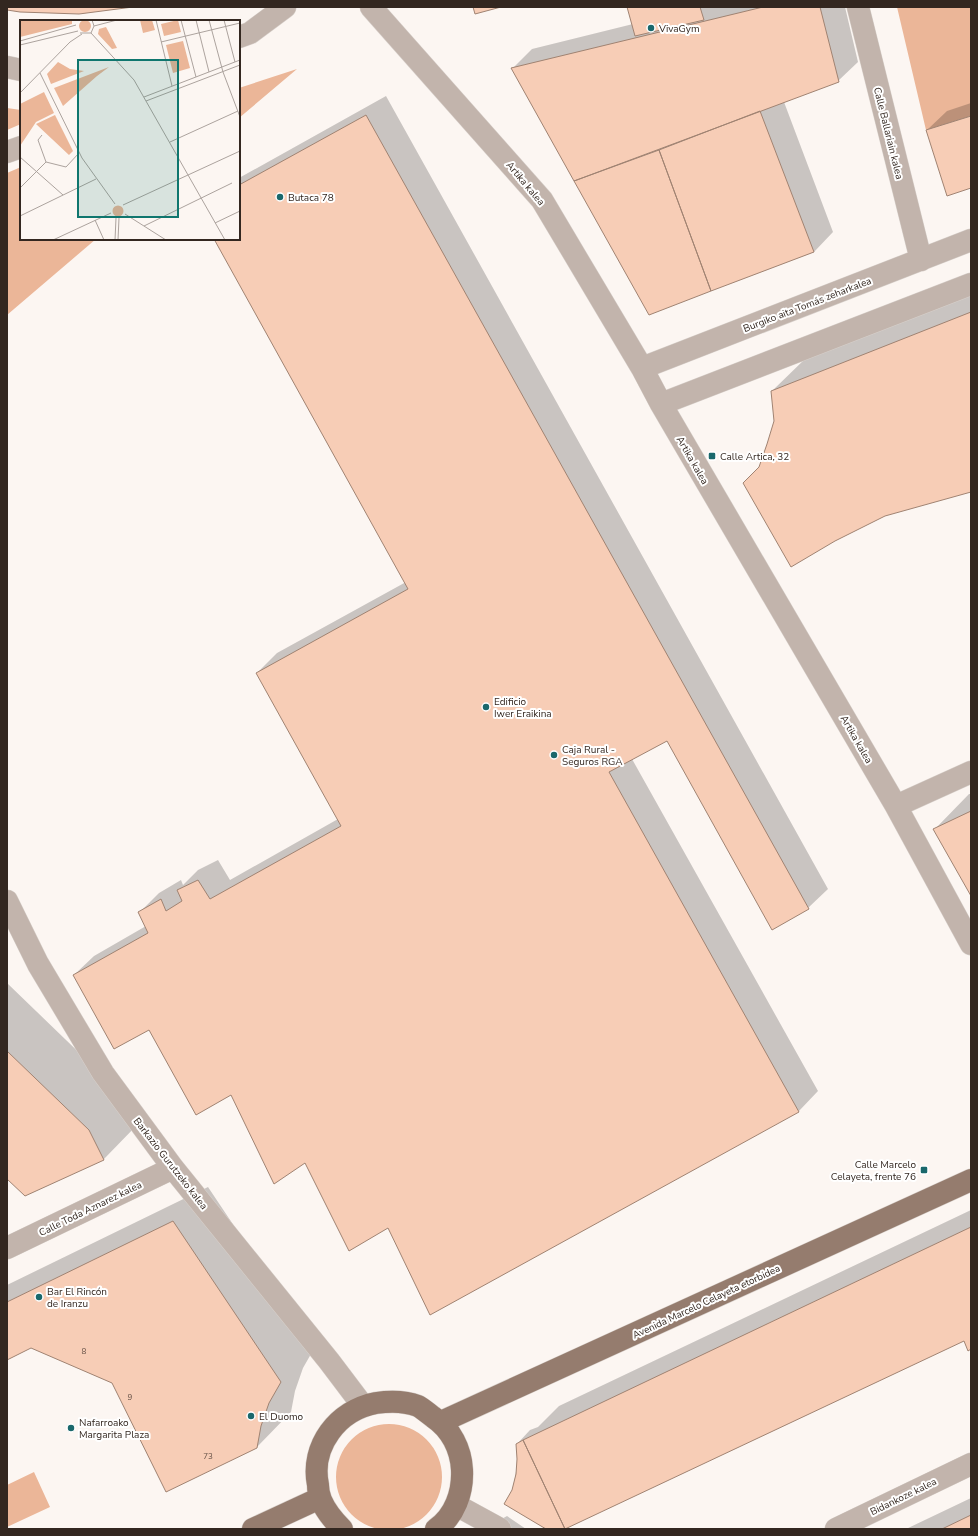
<svg xmlns="http://www.w3.org/2000/svg" width="978" height="1536" font-family="'Nunito Sans',sans-serif">
<rect width="100%" height="100%" fill="#fcf6f2"/>
<path fill="#ebb698" d="M897,7h74v109l-45,14z
M297,69l-58,49v-30z
M7,108l14,2v14l-14,6z
M21,167v72h75l-89,76v-142z
M336 1477a53 53 0 1 1 106 0a53 53 0 1 1-106 0Z
M34,1472l16,35 -43,20v-42z"/>
<path fill="#0003" d="M628,7h217l13,55 -20,19 -54,21 49,130 -19,20 -164,61 -138,-244 20,-20 101,-25z
M386,96l442,793 -20,19 -141,-168 -35,19 186,332 -19,20 -369,203 -41,-87 -84,-66 -74,-68 -81,-65 -76,-53 20,-19 52,-30 -7,-13 20,-20 22,-13 2,5 15,-15 20,-10 12,20 108,-61 -81,-146 20,-20 129,-71 -191,-343h24v-61z
M971,103v84l-44,-57 20,-19z
M971,292v199l-211,-23 15,-47 -3,-30 35,-34z
M969,794h2v100l-36,-65z
M7,983l116,112 15,29 -34,35 -79,36 -18,-18z
M208,1187l107,160 -12,21 -8,23 -4,21 -34,35 -226,-100 -24,12v-74z
M971,1210v138l-7,-9 -402,190h-14l-35,-39 5,-31 -1,-15 13,-14 8,-3 21,-21z
M971,1498v31h-65z
M507,1516l19,13h-42z"/>
<path fill="#f7cdb6" stroke="#a08372" d="M7,7h126l-54,7 -59,-2 -13,-2z
M473,7h28l-26,7z
M627,7h73l4,13 -69,16z
M763,7h57l19,75 -265,99 -63,-113z
M760,111l54,141 -103,39 -52,-141z
M366,115l443,794 -37,21 -105,-189 -58,31 190,340 -369,203 -42,-87 -39,23 -44,-88 -31,21 -43,-89 -35,20 -47,-85 -35,19 -41,-74 75,-42 -10,-21 23,-13 5,12 16,-10 -5,-11 21,-10 12,19 131,-73 -85,-153 152,-84 -194,-350h25v-54z
M971,116v72l-24,8 -21,-66z
M659,150l52,141 -62,24 -75,-134z
M971,312v180l-86,24 -50,25 -44,26 -48,-84 16,-16 8,-23 7,-23 -3,-30z
M971,811v85l-38,-67z
M7,1051l82,79 15,30 -79,36 -18,-17z
M173,1221l108,161 -12,21 -8,23 -4,22 -91,44 -54,-109 -81,-35 -24,12v-58z
M971,1227v122l-3,2 -4,-10 -399,188 -42,-89z
M523,1440l42,89h-19l-42,-25 8,-14 4,-16 1,-15 -1,-15z
M971,1515v14h-29z"/>
<g fill="none" stroke-linecap="round" stroke-linejoin="round">
<defs>
<path id="minor" d="M371,7l171,193 100,168 19,36 235,402 75,138
M858,7l63,253
M239,37l11,-4 35,-26
M7,67l14,3
M7,152l14,-5
M642,368l329,-128
M661,404l310,-120
M896,806l75,-34
M7,901l31,63 65,109 70,95 156,193 34,45
M7,1248l166,-80
M456,1505l44,24
M836,1529l135,-65"/>
<path id="major" d="M441,1422l530,-242
M253,1529l67,-31
M342,1529c-9,-9 -16,-17 -21,-29 -2,-5 -3,-10 -3,-15 -8,-39 20,-75 58,-82 13,-2 29,-2 42,3 5,3 10,7 15,11 18,12 28,32 29,53 1,22 -7,46 -26,59"/>
</defs>
<use href="#minor" stroke="#d8d1cc" stroke-width="23"/>
<use href="#major" stroke="#d8d1cc" stroke-width="23"/>
<use href="#minor" stroke="#c2b4ac" stroke-width="22"/>
<use href="#major" stroke="#957c6e" stroke-width="22"/>
</g>
<g fill="#1a686c" stroke="#fff" stroke-width="1.5">
<circle cx="651" cy="28" r="4"/>
<circle cx="280" cy="197" r="4"/>
<rect x="708" y="452" width="8" height="8" rx="2"/>
<circle cx="486" cy="707" r="4"/>
<circle cx="554" cy="755" r="4"/>
<rect x="920" y="1166" width="8" height="8" rx="2"/>
<circle cx="39" cy="1297" r="4"/>
<circle cx="251" cy="1416" r="4"/>
<circle cx="71" cy="1428" r="4"/>
</g>
<g text-anchor="middle" stroke-width="4" stroke-linejoin="round" paint-order="stroke">
<g font-size="8" fill="#645046">
<text x="84" y="1354">8</text>
<text x="130" y="1400">9</text>
<text x="208" y="1459">73</text>
</g>
<g font-size="10" fill="#332720" stroke="#fff" text-anchor="start">
<text x="659" y="32">VivaGym</text>
<text x="288" y="201">Butaca 78</text>
<text x="720" y="460">Calle Artica, 32</text>
<text x="494" y="705">Edificio<tspan x="494" dy="12">Iwer Eraikina</tspan></text>
<text x="562" y="753">Caja Rural -<tspan x="562" dy="12">Seguros RGA</tspan></text>
<text x="916" y="1168" text-anchor="end">Calle Marcelo<tspan x="916" dy="12">Celayeta, frente 76</tspan></text>
<text x="47" y="1295">Bar El Rincón<tspan x="47" dy="12">de Iranzu</tspan></text>
<text x="259" y="1420">El Duomo</text>
<text x="79" y="1426">Nafarroako<tspan x="79" dy="12">Margarita Plaza</tspan></text>
</g>
<g font-size="10" fill="#332720" stroke="#fff">
<text transform="translate(889 133) rotate(76)" y="4">Calle Ballariain kalea</text>
<text transform="translate(526 183) rotate(50)" y="4">Artika kalea</text>
<text transform="translate(807 304) rotate(-21)" y="4">Burgiko aita Tomás zeharkalea</text>
<text transform="translate(693 460) rotate(60)" y="4">Artika kalea</text>
<text transform="translate(857 739) rotate(60)" y="4">Artika kalea</text>
<text transform="translate(171 1163) rotate(52)" y="4">Barkazio Gurutzeko kalea</text>
<text transform="translate(90 1208) rotate(-26)" y="4">Calle Toda Aznarez kalea</text>
<text transform="translate(706 1301) rotate(-25)" y="4">Avenida Marcelo Celayeta etorbidea</text>
<text transform="translate(903 1496) rotate(-26)" y="4">Bidankoze kalea</text>
</g>
</g>
<g transform="translate(20 20)">
<rect width="220" height="220" fill="#fcf6f2"/>
<path d="M59 6a6 6 0 1 1 12 0a6 6 0 1 1-12 0ZM0,0h52v4l-52,13zM120,0h12l3,10 -12,3zM158,0l3,12 -17,4 -3,-12zM86,7l11,21 -5,1 -14,-15 1,-5zM163,21l7,27 -17,5 -7,-28zM38,42l12,7 14,2 -33,13 -4,-10zM89,47l-12,9 -34,30 -9,-18zM24,72l10,21 -18,9 -16,24v-42zM35,95l18,36 -4,4 -33,-31zM92.5 191a5.5 5.5 0 1 1 11 0a5.5 5.5 0 1 1-11 0Z" fill="#ebb698"/>
<path fill="none" stroke="#aca39e" stroke-width="1" d="M136,0l16,66M161,0l15,57M176,0l13,52M189,0l14,52 17,45M204,0l11,42M74,6l23,-6M60,13h11l3,-7 -2,-6M71,13l43,47 91,160M0,21l56,-16M141,22l79,-19M0,25l58,-14M20,53l42,85 33,46M0,73l50,-51 12,-8M124,77l96,-37M126,81l94,-36M22,115l-4,5 8,22M150,122l68,-31M0,137l43,38M0,168l26,-26 20,5 13,-14M103,185l117,-54M105,194l41,26M0,196l76,-37M75,200l9,20M195,203l25,-12M124,206l88,-43M33,220l58,-27M95,220l1,-22M98,220l1,-22"/>
<path fill="#0f766e" fill-opacity="0.15" stroke="#0f766e" stroke-width="2" d="M58,40h100v157h-100z"/>
<rect width="220" height="220" fill="none" stroke="#332720" stroke-width="2"/>
</g>
<rect width="978" height="1536" fill="none" stroke="#332720" stroke-width="16"/>
</svg>
